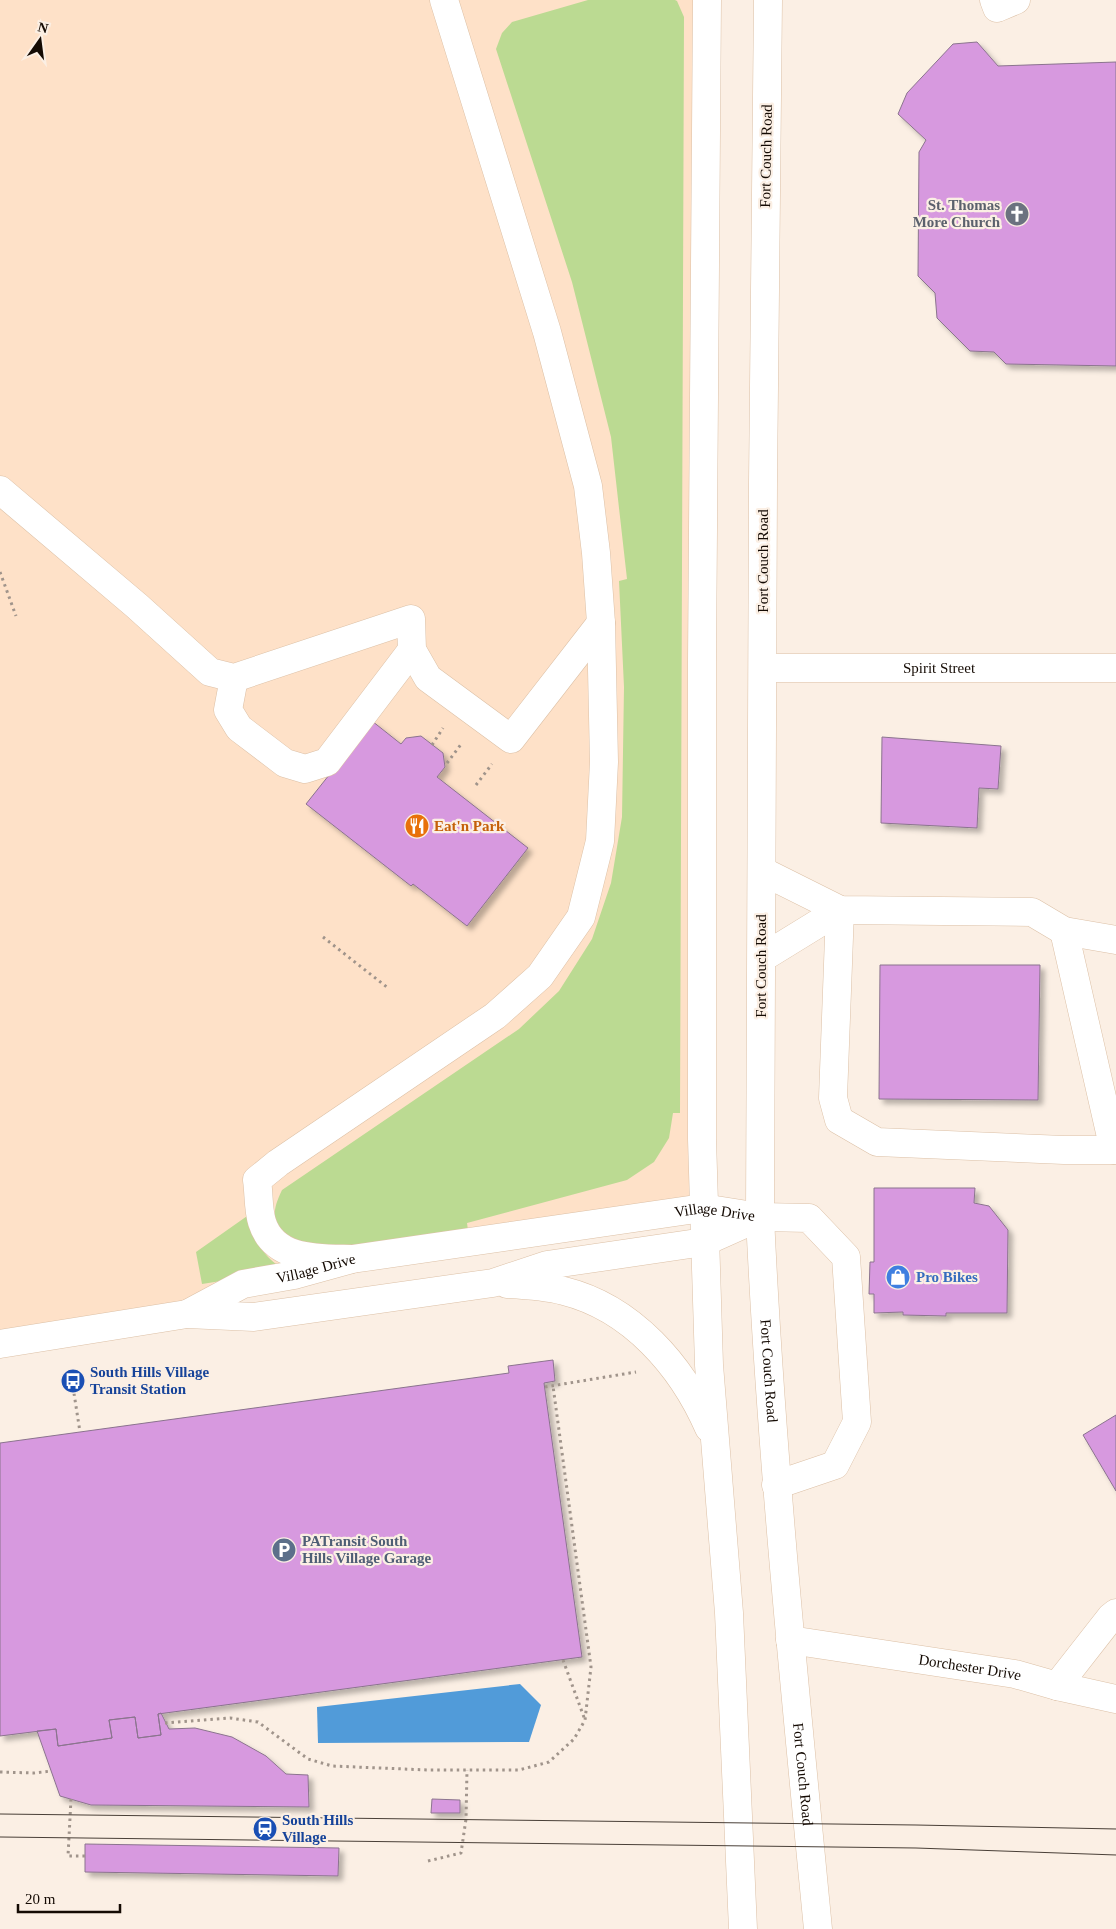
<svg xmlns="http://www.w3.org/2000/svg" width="1116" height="1929" font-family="'Times New Roman',serif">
<defs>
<filter id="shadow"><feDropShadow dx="4.5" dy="4.5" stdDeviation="2.5" flood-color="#0004"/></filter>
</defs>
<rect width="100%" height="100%" fill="#fbefe4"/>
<path fill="#fee1c8" d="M0,0h707l-4,1208 -351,51 -165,55 -187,30z"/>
<path fill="#bbda92" d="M588,0h87l2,1 7,16 -4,1096h-7l-4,25 -15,24 -27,18 -160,43 1,7 -148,23 -31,-8c-14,-24 -20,-28 -7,-55l237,-161 40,-38 33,-52 19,-56 11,-66 2,-130 -5,-106 8,-2 -16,-142 -39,-155 -76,-233 6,-16 10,-11z
M250,1214c6,31 10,38 35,57l-83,13 -6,-32z"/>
<path fill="#519bd9" d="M520,1684l21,21 -12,37 -211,1 -1,-36z"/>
<path fill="#d799df" stroke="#8b748e" filter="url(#shadow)" d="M977,42l21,24 118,-4v304l-110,-2 -12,-12 -24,-1 -33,-33 -2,-25 -17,-17 1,-124 7,-12 -28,-26 9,-21 46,-49z
M372,721l29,23 5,-6 15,-2 22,17 2,14 -8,10 91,71 -61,78 -54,-42 -2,2 -105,-82z
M882,737l119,9 -3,43 -19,-1 -2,40 -96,-5z
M880,965h160l-2,135 -159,-1z
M874,1188h101l-1,15 15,3 19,24 -1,83h-61v3l-43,-1v-3l-29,1v-19h-5l1,-32h4z
M553,1360l2,21 -11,2 38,274 -424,57 3,21 -23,3 -3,-21 -26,3 3,18 -54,8 -2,-17 -56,7v-293l509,-70 -1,-7z
M1116,1415v76l-33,-56z
M161,1713l8,16 26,-1 37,9 34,19 20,18 22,1 1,32 -218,-2 -31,-9 -23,-65 19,-2 2,17 54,-8 -3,-18 26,-3 3,21 23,-3 -3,-21z
M432,1799l28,1v13h-29z
M85,1844l254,4 -1,28 -253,-4z"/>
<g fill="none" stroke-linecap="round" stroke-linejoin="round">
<defs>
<g id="minor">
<path d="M707,0l-5,662v477l7,226 20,248 14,316"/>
<path id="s1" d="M768,0l-5,483 -3,734c11,238 35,475 58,712"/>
<path d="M994,0l3,8 19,-8"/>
<path d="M0,490l137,116 73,66 24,6 177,-59 1,31 16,28 83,61 90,-116"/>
<path id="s2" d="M763,668h353"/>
<path d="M234,678l-6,32 11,18 46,35 20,6 22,-7 85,-112"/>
<path d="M762,871l78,39 192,2 32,19 52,9"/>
<path d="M840,910l-7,188 6,22 38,22 187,8h52"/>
<path d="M1064,931l50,219"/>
<path d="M762,958l78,-48"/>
<path d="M352,1259c-33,-1 -78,2 -90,-37 -4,-13 -3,-29 -5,-42l21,-17 217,-147 45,-40 41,-59 19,-76 4,-79 -3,-139 -5,-70 -8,-67 -41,-154 -103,-332"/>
<path d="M507,1284c19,1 38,2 57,7 68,17 118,75 145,137"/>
<path id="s3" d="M187,1314l56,-30 51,-9 58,-16 351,-51 57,9 49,1 37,39 11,165 -22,43 -59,20"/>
<path d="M0,1344l187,-30 67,3 239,-34 54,-18 157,-23 56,-25"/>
<path id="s4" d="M790,1640l225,34 42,12 54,-69 5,-4"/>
<path d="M1057,1686l59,13"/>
</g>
</defs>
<use href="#minor" stroke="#dcc0a6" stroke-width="29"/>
<path stroke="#a0948b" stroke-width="3" stroke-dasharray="2.5 4" stroke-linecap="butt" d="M0,572l16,44
M432,745l11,-17
M447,763l15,-20
M476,785l16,-21
M323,937l65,51
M73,1387l7,45
M545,1387l91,-15
M563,1660l22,60
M165,1723l65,-5 28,4 50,37 24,7 96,4h91l30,-8 25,-23 11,-19 6,-53 -38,-281
M0,1772l34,1 17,-2
M71,1799l-3,57h17
M428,1861l33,-8 5,-34 1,-49"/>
<use href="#minor" stroke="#fff" stroke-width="28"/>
<path stroke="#493f37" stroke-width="1" d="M0,1814l916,11 200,4
M0,1837l916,11 200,7"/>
</g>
<defs>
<symbol id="church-disc" viewBox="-11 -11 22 22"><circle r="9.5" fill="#6b7280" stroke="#fbefe4"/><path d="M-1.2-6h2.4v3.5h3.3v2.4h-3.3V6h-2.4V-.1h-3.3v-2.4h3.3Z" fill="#fff"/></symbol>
<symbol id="restaurant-disc" viewBox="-11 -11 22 22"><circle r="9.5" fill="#e8710a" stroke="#fbefe4"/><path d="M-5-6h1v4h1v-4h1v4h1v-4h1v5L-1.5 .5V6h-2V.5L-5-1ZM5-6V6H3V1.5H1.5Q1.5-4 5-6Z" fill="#fff"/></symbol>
<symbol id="shop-disc" viewBox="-11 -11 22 22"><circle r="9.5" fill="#3f7fe0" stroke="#fbefe4"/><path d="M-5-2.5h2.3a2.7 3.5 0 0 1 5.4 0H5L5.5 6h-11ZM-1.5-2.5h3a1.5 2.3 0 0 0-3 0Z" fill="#fff"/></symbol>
<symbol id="bus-disc" viewBox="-11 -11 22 22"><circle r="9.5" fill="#1a4fb4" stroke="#fbefe4"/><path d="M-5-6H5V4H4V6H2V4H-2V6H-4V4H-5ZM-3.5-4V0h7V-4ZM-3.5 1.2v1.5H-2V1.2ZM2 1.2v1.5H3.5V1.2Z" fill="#fff"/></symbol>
<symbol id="parking-disc" viewBox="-11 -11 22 22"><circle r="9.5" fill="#5c6f8a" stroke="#fbefe4"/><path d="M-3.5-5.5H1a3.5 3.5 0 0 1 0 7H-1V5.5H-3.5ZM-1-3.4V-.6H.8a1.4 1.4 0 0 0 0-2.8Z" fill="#fff"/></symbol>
<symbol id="station-disc" viewBox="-11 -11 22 22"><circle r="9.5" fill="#1a4fb4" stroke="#fbefe4"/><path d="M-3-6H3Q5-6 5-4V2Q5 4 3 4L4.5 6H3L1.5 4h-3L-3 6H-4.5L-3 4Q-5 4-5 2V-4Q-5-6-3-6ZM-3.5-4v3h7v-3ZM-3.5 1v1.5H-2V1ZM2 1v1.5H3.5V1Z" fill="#fff"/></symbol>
</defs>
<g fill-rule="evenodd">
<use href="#church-disc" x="1003" y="200" width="28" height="28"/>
<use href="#restaurant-disc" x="403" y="812" width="28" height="28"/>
<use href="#shop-disc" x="884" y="1263" width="28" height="28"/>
<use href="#bus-disc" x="59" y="1367" width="28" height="28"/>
<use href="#parking-disc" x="270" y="1536" width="28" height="28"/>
<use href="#station-disc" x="251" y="1815" width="28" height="28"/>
</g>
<g text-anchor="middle" stroke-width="4.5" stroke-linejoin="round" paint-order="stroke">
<g font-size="15" fill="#140a03" stroke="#fbefe4">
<text transform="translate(766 156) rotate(-89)" y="5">Fort Couch Road</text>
<text transform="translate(763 561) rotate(-90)" y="5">Fort Couch Road</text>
<text dy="5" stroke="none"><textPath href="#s2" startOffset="176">Spirit Street</textPath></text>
<text transform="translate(761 966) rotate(-90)" y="5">Fort Couch Road</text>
<text dy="5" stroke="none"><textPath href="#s3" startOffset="542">Village Drive</textPath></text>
<text dy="5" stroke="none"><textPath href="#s3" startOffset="138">Village Drive</textPath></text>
<text dy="5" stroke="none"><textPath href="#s1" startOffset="1371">Fort Couch Road</textPath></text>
<text dy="5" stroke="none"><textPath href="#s4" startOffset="182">Dorchester Drive</textPath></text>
<text dy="5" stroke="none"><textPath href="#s1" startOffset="1776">Fort Couch Road</textPath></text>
</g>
<g font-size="15" font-weight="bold" fill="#5b616d" stroke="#fbefe4" text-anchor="end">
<text x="1000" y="210">St. Thomas<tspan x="1000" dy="17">More Church</tspan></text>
</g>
<g font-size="15" font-weight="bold" fill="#c56008" stroke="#fbefe4" text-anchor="start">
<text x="434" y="831">Eat'n Park</text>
</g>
<g font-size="15" font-weight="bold" fill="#366cbe" stroke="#fbefe4" text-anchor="start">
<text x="916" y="1282">Pro Bikes</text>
</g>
<g font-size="15" font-weight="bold" fill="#164399" stroke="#fbefe4" text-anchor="start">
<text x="90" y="1377">South Hills Village<tspan x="90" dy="17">Transit Station</tspan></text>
<text x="282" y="1825">South Hills<tspan x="282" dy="17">Village</tspan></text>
</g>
<g font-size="15" font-weight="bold" fill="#4e5e75" stroke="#fbefe4" text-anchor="start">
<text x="302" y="1546">PATransit South<tspan x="302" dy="17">Hills Village Garage</tspan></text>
</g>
</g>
<g transform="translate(40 40) rotate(14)" stroke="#fbefe4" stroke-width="4" paint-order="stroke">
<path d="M0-4L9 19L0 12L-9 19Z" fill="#140a03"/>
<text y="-8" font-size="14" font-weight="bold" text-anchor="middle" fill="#140a03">N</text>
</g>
<path d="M18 1904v8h102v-8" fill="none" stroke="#140a03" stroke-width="2.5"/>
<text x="25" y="1904" font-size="15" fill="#140a03" stroke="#fbefe4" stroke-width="4" paint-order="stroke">20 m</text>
</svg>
